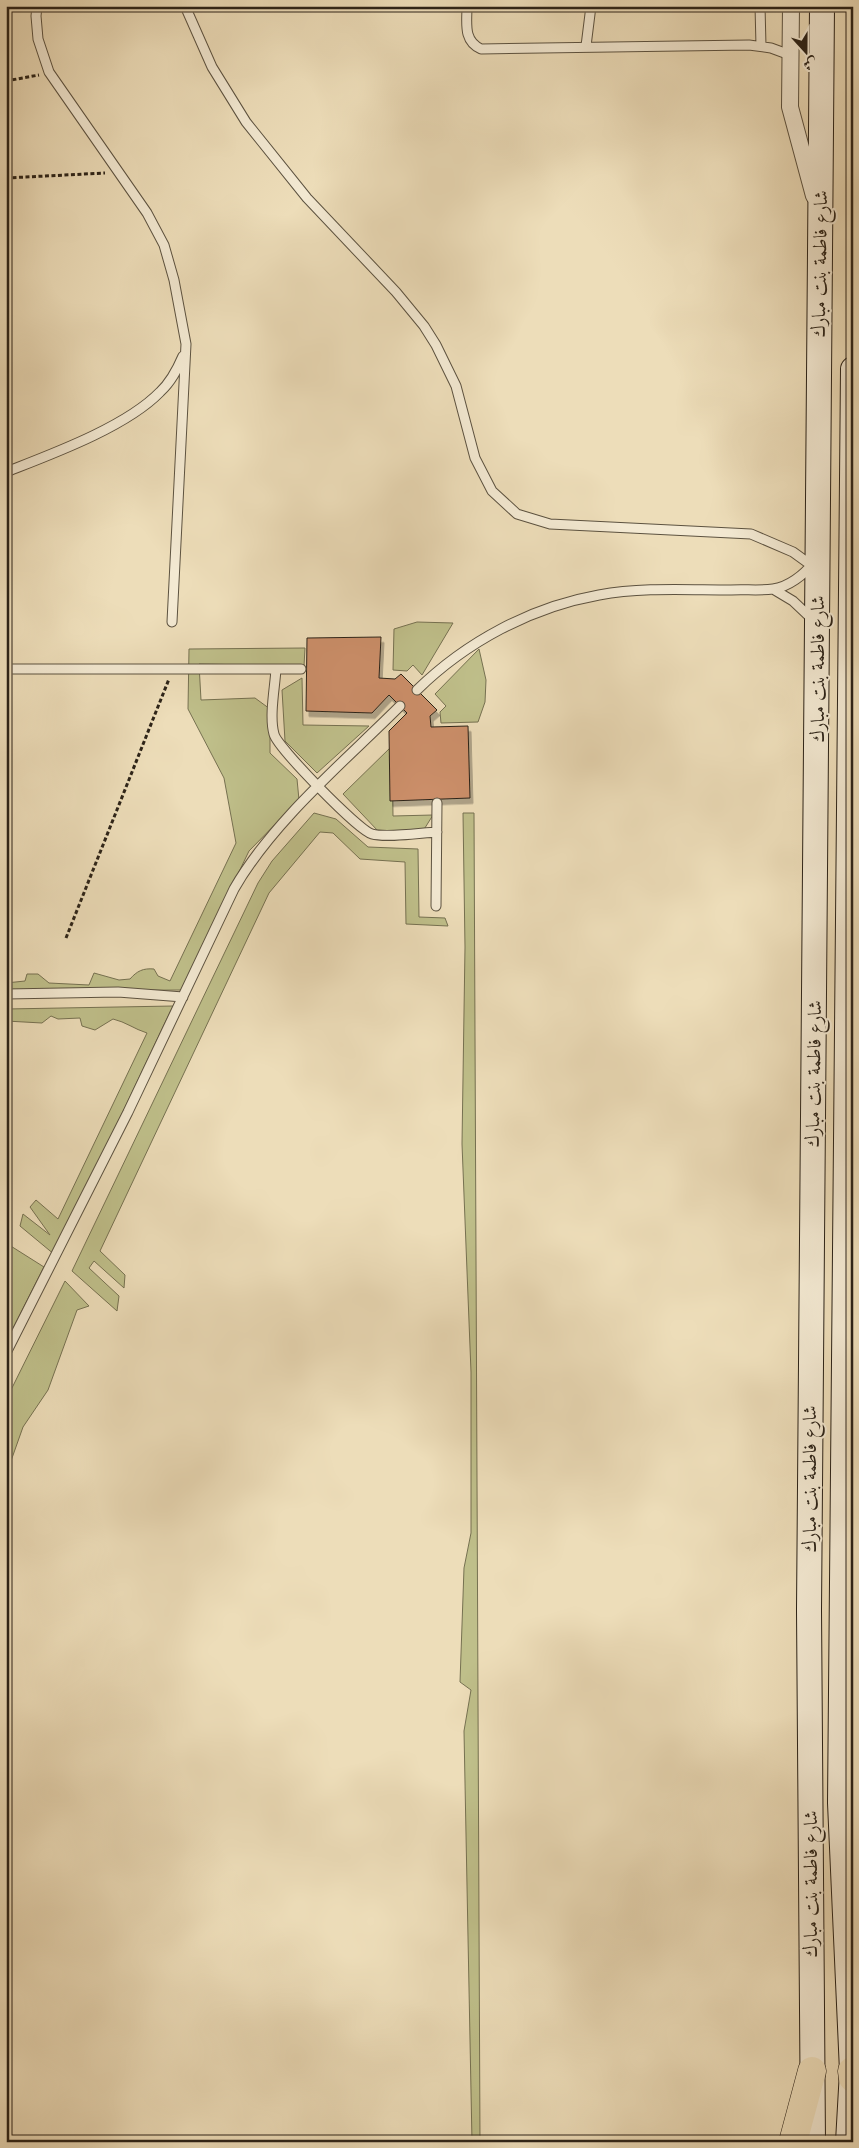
<svg xmlns="http://www.w3.org/2000/svg" width="859" height="2148" font-family="Cardo,Amiri,serif">
<defs>
<filter id="shadow"><feDropShadow dx="3" dy="5.5" stdDeviation="0" flood-color="#0004"/></filter>
</defs>
<rect width="100%" height="100%" fill="#edddb9"/>
<filter id="stains"><feTurbulence type="fractalNoise" baseFrequency=".004" numOctaves="4"/><feColorMatrix values="0 0 0 0 .2 0 0 0 0 .09 0 0 0 0 .02 0 0 0 .5 -.17"/></filter>
<radialGradient id="worn" r=".72"><stop offset=".6" stop-color="#630" stop-opacity="0"/><stop offset="1" stop-color="#630" stop-opacity=".3"/></radialGradient>
<path fill="#bfbf8a" stroke="#767151" d="M417,622l36,1 -31,52 -9,-10 -6,6 -14,-1 1,-41z
M305,648l-1,18 -105,-2 2,36 54,-2 15,11v44l27,26 2,21 -50,51 -67,139 -176,1v-8l19,-2 2,-7h11l11,9 40,2 5,-12 25,7 11,-1c7,-8 13,-11 24,-10l4,7 12,5 66,-138 -12,-65 -36,-69 1,-60z
M479,649l7,31 -1,22 -7,20 -37,1 -1,-11 6,-6 -11,-12z
M302,678l1,47 66,1 -52,47 -32,-32 -3,-51z
M392,746l1,70 40,-1 -10,16h-45l-35,-37z
M314,813l22,6 32,28 50,2 1,68 26,1 3,8 -42,-2 -1,-62 -45,-3 -27,-26 -13,-1 -51,61 -169,358 25,24 -1,13 -30,-27 -5,7 30,28 -2,15 -45,-40 186,-388 14,-22z
M463,813h11l6,1329h-8l-8,-411 7,-41 -11,-8 4,-114 7,-35v-161l-9,-228 3,-197z
M173,1006l-118,249 -35,-29 3,-12 27,21 -20,-28 6,-7 22,19 89,-186c-13,-4 -21,-11 -34,-14l-18,11 -13,-4 -2,-8 -22,1 -7,-3 -9,7 -36,-2v-12z
M6,1243l38,24 -38,75z
M65,1281l24,25 -12,4 -29,80 -25,37 -17,48v-75z"/>
<path fill="#cc8f6a" stroke="#2c2318" filter="url(#shadow)" d="M381,637l-2,41 16,1 6,-5 36,36 -7,6 1,11 37,-1 2,72 -80,3 -1,-70 18,-18 -18,-18 -17,18 -66,-2 1,-73z"/>
<g fill="none" stroke-linecap="round" stroke-linejoin="round">
<defs>
<path id="lane" d="M37,6l-1,10 2,23 11,33 98,141 17,32 10,35 12,64 -14,278
M185,6l27,61 34,55 61,76 89,94 28,34 12,19 20,41 19,72 17,33 25,23 33,10 201,10 42,18 18,13
M467,6c0,17 -4,35 14,43l268,-4 22,3 19,7
M760,6l1,40
M586,46l5,-40
M6,472c46,-18 120,-45 154,-80 11,-10 17,-22 23,-36
M773,589l20,12 19,18
M6,669h295
M276,669c-1,18 -7,47 -2,65 3,13 84,96 98,100 14,4 48,-1 65,-2
M417,690c49,-48 114,-83 182,-95 43,-8 88,-5 132,-5 13,-1 28,1 42,-1 15,-2 31,-14 40,-26
M436,906l1,-103
M6,994l112,-2 65,5
M6,1353l122,-241 106,-223c39,-68 110,-127 166,-183"/>
<path id="street" d="M791,6l-1,101 24,89"/>
<path id="secondary" d="M813,2142l-4,-532 13,-1604
M848,2142l4,-71 -12,-268 13,-1434"/>
<path id="highway" d="M852,2071l1,7
M793,2142l19,-71"/>
</defs>
<use href="#lane" stroke="#5c5240" stroke-width="11"/>
<use href="#street" stroke="#5c5240" stroke-width="18"/>
<use href="#secondary" stroke="#2c2318" stroke-width="26"/>
<use href="#highway" stroke="#2c2318" stroke-width="29"/>
<path stroke="#2c2318" stroke-width="3" stroke-dasharray="4 2.5" stroke-linecap="butt" d="M6,81l33,-6
M6,178l99,-5
M66,938l103,-259"/>
<use href="#lane" stroke="#f3e9d2" stroke-width="9"/>
<use href="#street" stroke="#f3e9d2" stroke-width="16"/>
<use href="#secondary" stroke="#f3e9d2" stroke-width="24"/>
<use href="#highway" stroke="#edddb9" stroke-width="28"/>
</g>
<g text-anchor="middle" stroke-width="4" stroke-linejoin="round" paint-order="stroke">
<g font-size="19" fill="#2c2318" stroke="#f3e9d2">
<text transform="translate(819 264) rotate(-89)" y="7">شارع فاطمة بنت مبارك</text>
<text transform="translate(817 669) rotate(-90)" y="7">شارع فاطمة بنت مبارك</text>
<text transform="translate(813 1074) rotate(-89)" y="7">شارع فاطمة بنت مبارك</text>
<text transform="translate(809 1479) rotate(-90)" y="7">شارع فاطمة بنت مبارك</text>
<text transform="translate(810 1884) rotate(-90)" y="7">شارع فاطمة بنت مبارك</text>
</g>
</g>
<rect width="859" height="2148" fill="none" stroke="#edddb9" stroke-width="25"/>
<rect x="8" y="8" width="844" height="2133" fill="none" stroke="#2c2318" stroke-width="2.5"/>
<rect x="12" y="12" width="834" height="2123" fill="none" stroke="#2c2318"/>
<g transform="translate(806 52) rotate(159)" stroke="#f3e9d2" stroke-width="4" paint-order="stroke">
<path d="M0-4L9 19L0 12L-9 19Z" fill="#2c2318"/>
<text y="-8" font-size="14" font-weight="bold" text-anchor="middle" fill="#2c2318">ش</text>
</g>
<rect width="100%" height="100%" filter="url(#stains)"/>
<rect width="100%" height="100%" fill="url(#worn)"/>
</svg>
